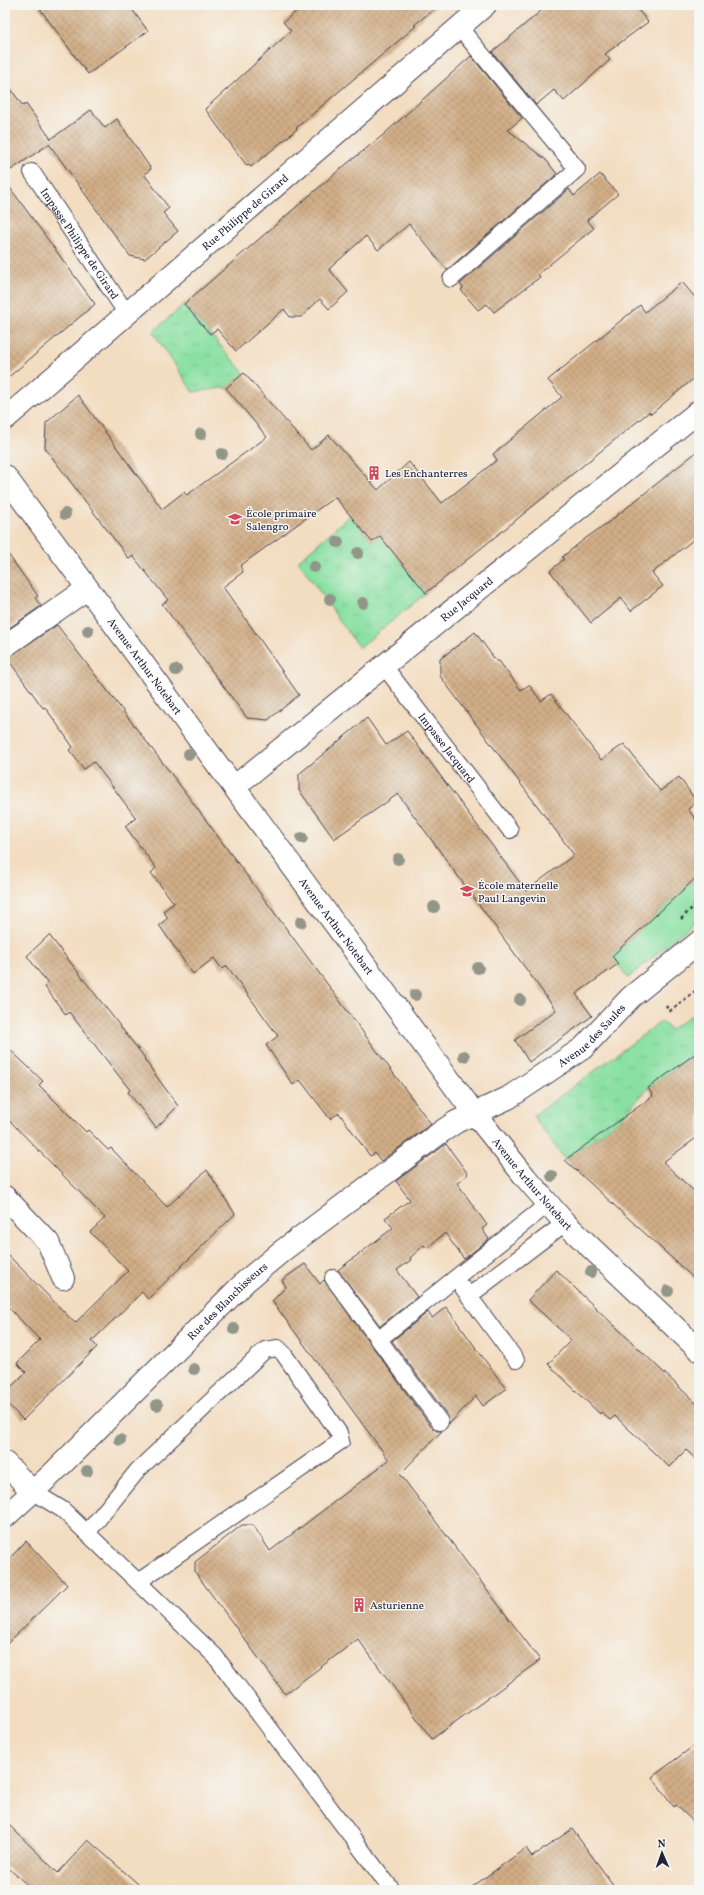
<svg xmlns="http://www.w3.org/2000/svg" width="704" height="1895" font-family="Vollkorn,serif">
<defs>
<pattern id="grass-tufts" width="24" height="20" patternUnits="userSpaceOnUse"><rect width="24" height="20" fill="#8ae0a3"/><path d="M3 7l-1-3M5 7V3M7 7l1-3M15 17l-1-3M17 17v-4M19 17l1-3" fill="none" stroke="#77c08d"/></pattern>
<pattern id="building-cross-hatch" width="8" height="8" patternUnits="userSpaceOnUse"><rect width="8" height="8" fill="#d1ae87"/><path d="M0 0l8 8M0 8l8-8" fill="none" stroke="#b39575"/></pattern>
</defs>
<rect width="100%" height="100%" fill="#f6f6f2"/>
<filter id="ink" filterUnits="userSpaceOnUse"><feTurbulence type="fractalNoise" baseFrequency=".025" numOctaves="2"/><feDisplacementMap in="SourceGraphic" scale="8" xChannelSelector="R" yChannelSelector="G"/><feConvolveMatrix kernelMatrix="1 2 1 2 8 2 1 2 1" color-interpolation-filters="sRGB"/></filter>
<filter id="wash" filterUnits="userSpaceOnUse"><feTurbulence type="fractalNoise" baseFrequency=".012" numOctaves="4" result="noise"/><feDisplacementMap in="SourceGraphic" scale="16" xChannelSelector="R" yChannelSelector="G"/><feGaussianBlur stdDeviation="0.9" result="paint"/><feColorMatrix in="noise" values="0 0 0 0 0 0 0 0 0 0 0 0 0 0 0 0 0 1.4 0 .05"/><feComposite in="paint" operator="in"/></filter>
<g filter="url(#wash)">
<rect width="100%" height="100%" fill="#f3ddc1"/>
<path fill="url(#grass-tufts)" stroke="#56816f" d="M184,304l61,70 -15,13 -37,5 -40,-60z
M350,515l30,20 46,58 -67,55 -61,-87z
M699,1010v41l-51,37 -28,32 -55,40 -32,-44 129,-95 8,9z"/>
<path fill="#8ae0a3" stroke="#56816f" d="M699,875v43l-71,60 -16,-22z"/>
<g id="blocks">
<path fill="url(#building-cross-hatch)" d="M37,5h92l19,26 -60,43z
M304,5h135l-25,20 2,1 -120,102 1,1 -14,12 -32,26 -2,-2 -2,1 -42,-57 86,-78 -8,-9z
M548,5h86l14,17 -43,32 5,6 -46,41 -10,-11 -18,15 -44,-53z
M471,56l51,62 -14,12 38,30 11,14 -110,96 -38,-46 -31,26 -12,-14 -37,33 19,23 -19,17 -9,-10 -19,18h-11l-6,-8 -48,42 -19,-22 -7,5 -26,-30 155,-134 43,-34z
M5,81l18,25 3,-2 25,35 40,-29 14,18 12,-9 34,50 -7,5 25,34 -6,5 15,18 -33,28 -15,-3 -81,-112 -44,30z
M600,174l18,20 -31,26 7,8 -56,46 2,3 -46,35 -7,-8 -9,6 -17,-20 2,-2 -3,-4 109,-95 5,7z
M5,181l90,123 -90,76z
M682,282l17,20v72l-48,40 -2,-2 -223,181 -46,-57 -8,6 -37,-45 -95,69 3,6 -20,15 76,108 -31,25 -21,-2 -85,-114 6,-4 -35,-44 -4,3 -84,-111 1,-25 32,-28 84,114 22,-17 3,3 80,-58 -41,-49 18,-15 67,77 18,-15 49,55 31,-28 33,41 55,-43 -4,-6 69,-57 -14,-17 92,-75 5,7z
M699,450v85l-47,38 11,13 -32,25 -10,-13 -30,25 -41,-52 14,-12 -2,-2 24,-19 24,-17z
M5,550l33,46 -3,2 6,8 -36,25z
M57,625l125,163 249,336 -50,37 -6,-8 -5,3 -31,-43 -9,6 -30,-39 -7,5 -27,-40 12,-9 -51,-70 -5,3 -8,-11 -21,16 -34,-49 9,-7 -5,-7 11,-8 -23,-30 5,-5 -31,-42 11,-8 -42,-56 -10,7 -15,-19 4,-3 -28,-40 -2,1 -36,-50z
M475,632l21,29h3l22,29 8,-5 12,16 10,-7 50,66 23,-16 36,47 19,-14 18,25 -9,7 11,15v51l-87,81 6,8 -42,30 16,22 -63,46 -14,-22 41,-30 -158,-216 -64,45 -35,-49v-16l68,-56 19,27 21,-14 119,160 48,-36 -134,-179v-17z
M49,935l96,123 -1,1 34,47 -22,22 -28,-36 2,-2 -61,-78 -3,3 -21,-28 3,-3 -21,-28z
M5,1045l38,36 -4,4 47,47 2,-2 20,20 3,-2 56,59 40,-37 28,44 -87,85 -6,-7 -50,49 5,6 -74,73 -18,-19v-8l21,-21 -9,-9 23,-23 -35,-36v-52l70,71 53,-52 -38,-39 15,-14 -100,-102z
M699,1051v85l-36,26 36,34v87l-134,-123 88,-64 -5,-8z
M446,1144l22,30 -11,9 30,42 -5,4 7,10 -25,20 -19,-26 -18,15 -3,-3 -14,13 1,2 -14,10 20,27 -37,29 -42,-56 55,-42 -8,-10 25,-18 -14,-19z
M305,1264l15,20 4,-4 108,148 5,3h5l-42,43 140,186 -108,79 -74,-100 -73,55 -90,-122v-10l47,-37h11l17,26 119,-91 -117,-159 14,-14 -4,-7z
M556,1270l143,136v56l-13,-12 -17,17 -54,-51 -5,4 -9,-8 -1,2 -52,-50 23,-24 -43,-40z
M446,1307l60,82 -23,17 -7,-10 -27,28 -1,-8 -56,-75 36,-29 4,6z
M26,1541l41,44 -62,61v-83z
M699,1742v85l-23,-22 -2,2 -22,-30z
M5,1821l53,52 30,-33 57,50h-112l-28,-25z
M572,1829l45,61h-149l58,-42 6,9z"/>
</g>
</g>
<g filter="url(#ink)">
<use href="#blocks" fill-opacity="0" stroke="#413e4f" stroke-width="1"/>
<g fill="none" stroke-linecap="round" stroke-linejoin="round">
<defs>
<g id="service">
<path id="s1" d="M32,172l95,142"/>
<path d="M451,279l126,-110 -118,-142"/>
<path id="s2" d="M384,666l126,164"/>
<path d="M333,1278l107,144"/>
<path d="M463,1288l53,72"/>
<path d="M469,1296l96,-73"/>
<path d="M378,1340l170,-136"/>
<path d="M32,1491l31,19 152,146 177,234"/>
<path d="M87,1533l51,-63 127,-120 13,-2 5,5 56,80 2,8 -203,141"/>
</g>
<g id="minor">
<path id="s3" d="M5,419l480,-414"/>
<path d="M5,646l82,-57"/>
<path id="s4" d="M234,787l465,-376"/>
<path d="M5,1197l43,45 15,36"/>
<path d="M5,1463l27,28"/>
<path id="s5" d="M5,1517l47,-43 194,-193 36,-30 159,-119 15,-10 52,-24 75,-50 48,-51 68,-55"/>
</g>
<g id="tertiary">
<path id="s6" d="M5,476l469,637 52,65 39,45 134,127"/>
</g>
</defs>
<use href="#service" stroke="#413e4f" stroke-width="18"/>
<use href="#minor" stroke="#413e4f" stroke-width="24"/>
<use href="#tertiary" stroke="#413e4f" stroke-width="24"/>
<path stroke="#413e4f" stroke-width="2.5" stroke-dasharray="3 3" stroke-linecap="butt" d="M681,919l18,-18
M666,1006l4,5 29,-23"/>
<use href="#service" stroke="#fff" stroke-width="16"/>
<use href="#minor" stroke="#fff" stroke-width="22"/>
<use href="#tertiary" stroke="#fff" stroke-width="22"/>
</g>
<g fill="#919688">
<circle cx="201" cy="434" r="6"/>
<circle cx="222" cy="454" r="6"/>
<circle cx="65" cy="514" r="6"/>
<circle cx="338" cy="542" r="6"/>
<circle cx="358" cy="553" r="6"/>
<circle cx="314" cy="567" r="6"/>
<circle cx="330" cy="599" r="6"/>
<circle cx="363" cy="603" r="6"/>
<circle cx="88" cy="631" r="6"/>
<circle cx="176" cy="670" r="6"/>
<circle cx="189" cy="754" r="6"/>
<circle cx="302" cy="838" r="6"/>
<circle cx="398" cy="859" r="6"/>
<circle cx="434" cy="907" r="6"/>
<circle cx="301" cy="922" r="6"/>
<circle cx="478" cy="968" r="6"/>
<circle cx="415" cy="995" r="6"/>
<circle cx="520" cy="1000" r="6"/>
<circle cx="464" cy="1056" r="6"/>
<circle cx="552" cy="1176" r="6"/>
<circle cx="591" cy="1272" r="6"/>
<circle cx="668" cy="1291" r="6"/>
<circle cx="234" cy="1329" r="6"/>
<circle cx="194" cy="1369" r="6"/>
<circle cx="157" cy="1405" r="6"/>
<circle cx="120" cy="1440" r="6"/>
<circle cx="87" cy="1471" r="6"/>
</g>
</g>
<defs>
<symbol id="building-bare" viewBox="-9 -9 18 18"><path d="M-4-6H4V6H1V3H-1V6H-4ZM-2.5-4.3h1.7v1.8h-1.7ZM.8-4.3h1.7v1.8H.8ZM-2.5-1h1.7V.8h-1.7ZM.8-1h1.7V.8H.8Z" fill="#d1495b" stroke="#f6f6f2" stroke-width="2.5" paint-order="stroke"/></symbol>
<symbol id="school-bare" viewBox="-9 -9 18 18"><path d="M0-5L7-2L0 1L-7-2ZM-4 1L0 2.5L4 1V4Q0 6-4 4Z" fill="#d1495b" stroke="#f6f6f2" stroke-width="2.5" paint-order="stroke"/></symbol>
</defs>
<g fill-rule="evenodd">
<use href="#building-bare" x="364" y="463" width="20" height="20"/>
<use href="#school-bare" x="225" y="509" width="20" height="20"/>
<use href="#school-bare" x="457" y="881" width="20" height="20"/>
<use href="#building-bare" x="349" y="1595" width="20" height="20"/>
</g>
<g text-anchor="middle" stroke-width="3" stroke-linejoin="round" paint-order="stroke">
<g font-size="11" fill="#22223b" stroke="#f6f6f2">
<text dy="4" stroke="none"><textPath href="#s3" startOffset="317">Rue Philippe de Girard</textPath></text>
<text dy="4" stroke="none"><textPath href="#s1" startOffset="86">Impasse Philippe de Girard</textPath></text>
<text dy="4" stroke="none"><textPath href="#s4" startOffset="299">Rue Jacquard</textPath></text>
<text dy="4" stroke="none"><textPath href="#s6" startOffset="236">Avenue Arthur Notebart</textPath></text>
<text dy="4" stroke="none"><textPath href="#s2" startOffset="103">Impasse Jacquard</textPath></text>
<text dy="4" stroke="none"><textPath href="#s6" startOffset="559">Avenue Arthur Notebart</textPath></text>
<text dy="4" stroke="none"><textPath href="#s5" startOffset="763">Avenue des Saules</textPath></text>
<text dy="4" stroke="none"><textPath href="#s6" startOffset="883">Avenue Arthur Notebart</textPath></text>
<text dy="4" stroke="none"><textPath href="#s5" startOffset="310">Rue des Blanchisseurs</textPath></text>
</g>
<g font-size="11" fill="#22223b" stroke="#f6f6f2" text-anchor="start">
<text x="385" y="477">Les Enchanterres</text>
<text x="246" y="517">École primaire<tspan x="246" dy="13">Salengro</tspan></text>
<text x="478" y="889">École maternelle<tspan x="478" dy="13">Paul Langevin</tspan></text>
<text x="370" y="1609">Asturienne</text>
</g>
</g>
<rect width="704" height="1895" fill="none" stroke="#f6f6f2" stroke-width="20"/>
<g transform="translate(662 1853) rotate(358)" stroke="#f6f6f2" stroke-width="3" paint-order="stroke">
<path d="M0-3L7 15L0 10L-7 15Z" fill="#22223b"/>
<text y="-6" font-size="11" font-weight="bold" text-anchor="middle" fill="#22223b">N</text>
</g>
</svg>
